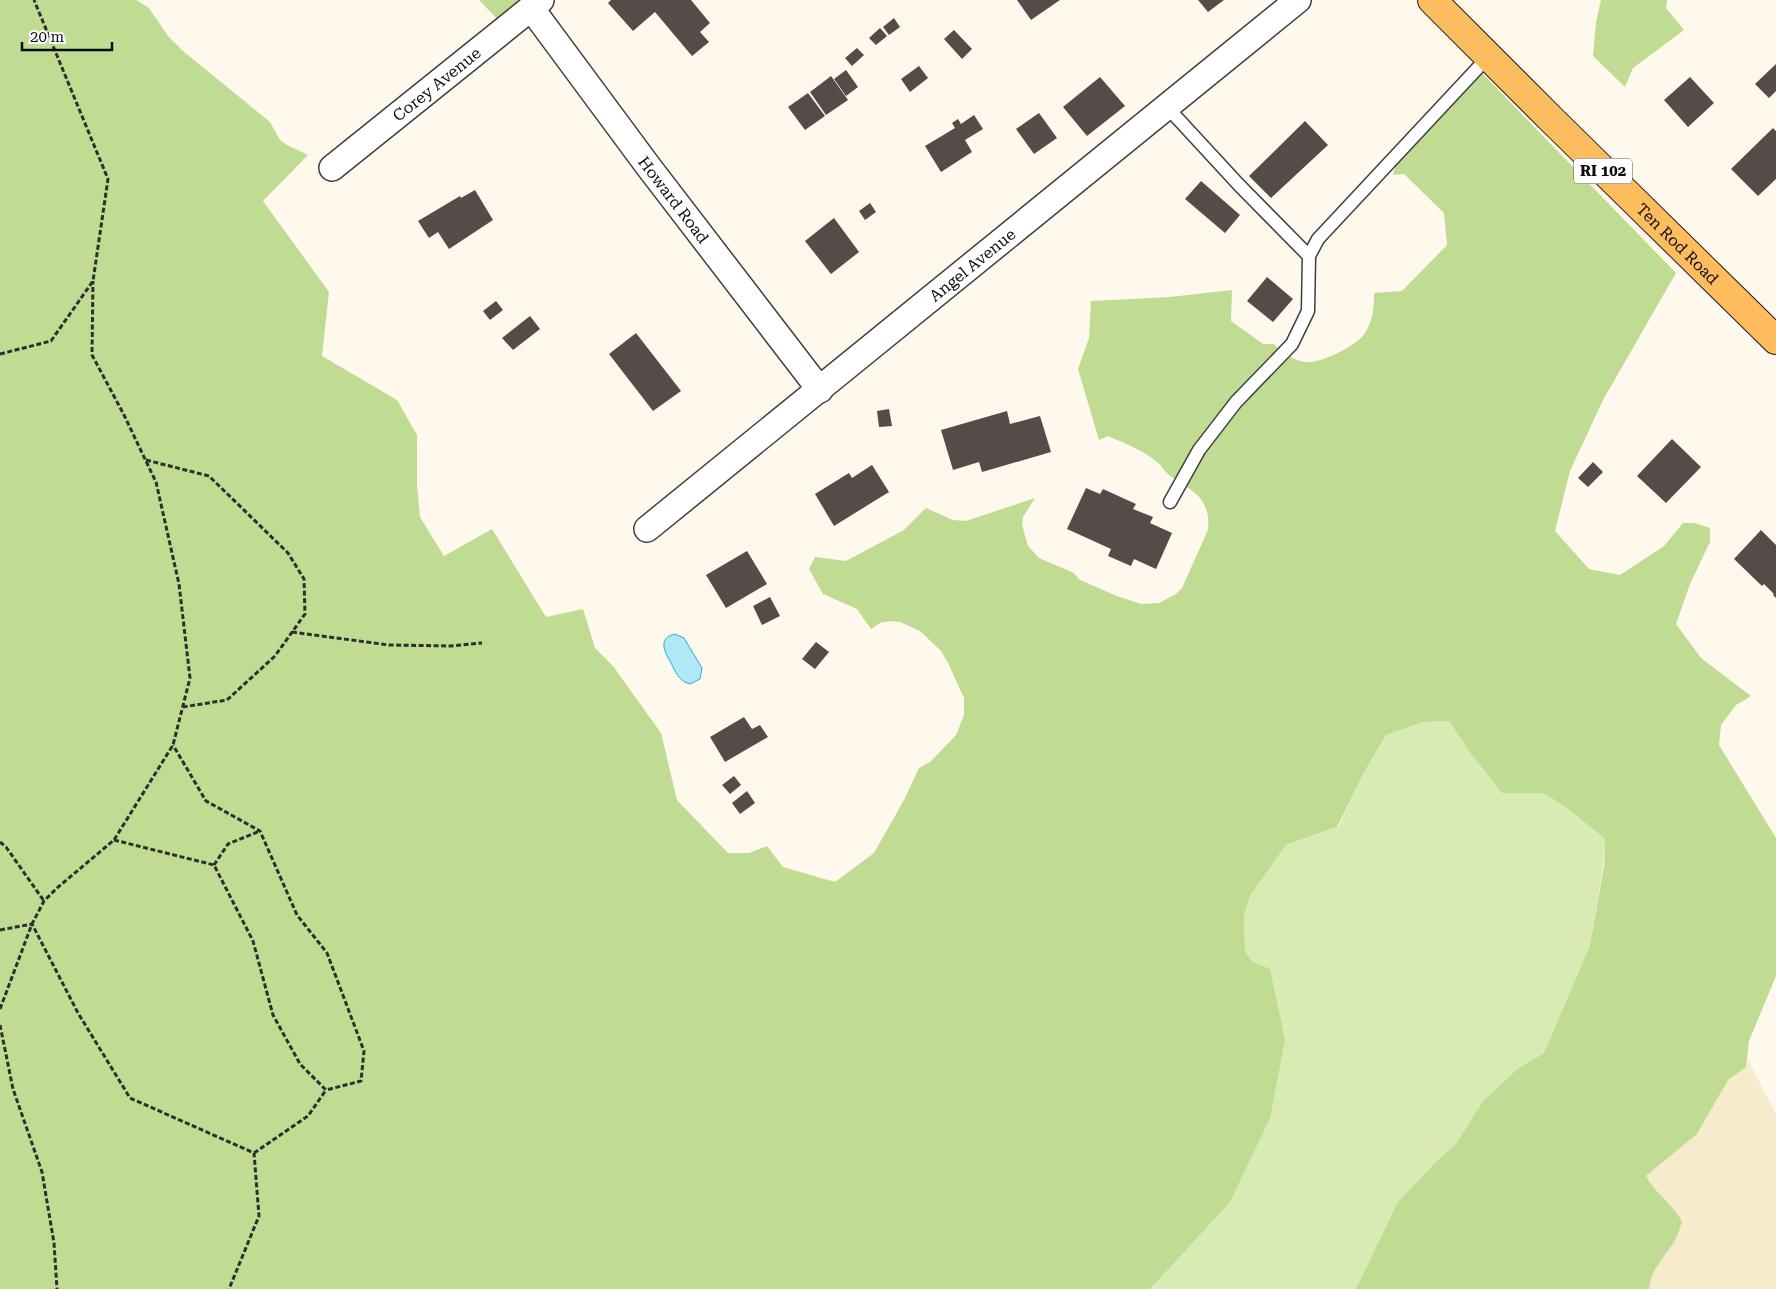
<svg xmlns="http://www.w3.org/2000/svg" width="1776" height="1289" font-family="'Roboto Serif',serif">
<rect width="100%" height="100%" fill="#fff8ec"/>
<path fill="#f6ebcb" d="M1747,1058l29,56v175h-127v-6l8,-17 17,-25 5,-27 -29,-29 -4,-9 51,-42 31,-55 18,-12z"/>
<path fill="#d9eab4" d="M1449,721l22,33 31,39h41l21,13 40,32 1,10 -3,26 -12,71 -46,108 -27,16 -34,32 -27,44 -16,13 -84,131h-206l19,-22 84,-305 -8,-10 -1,-36 6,-20 36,-51 52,-18 28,-58 20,-34 37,-13z"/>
<path fill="#c0dc93" d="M0,0h136l13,8 19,28 15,15 87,71 10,18 7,5 21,10 -45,46 66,91 -7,64 75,44 20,35v50l3,32 24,39 48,-27 54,88 37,-8 12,39 18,18 48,67 16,67 51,53h21l18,-7 16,21 52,15 39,-29 30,-53 15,-32 11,-6 26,-27 8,-20v-17l-16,-35 -7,-12 -21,-20 -20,-9 -9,-1 -11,2 -9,6 -14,-20 -34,-15 -14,-25 6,-12 31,4 58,-31 22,-22 27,12 13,1 69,-23 -12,19 -1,8 6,21 11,12 35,15 6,7 37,16 24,8 18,-1 17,-9 6,-6 26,-58c3,-34 -17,-39 -39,-55 -5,-4 -8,-10 -13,-14 -14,-11 -32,-18 -48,-25l-9,4 -21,-71 11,-31 2,-37 79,-4 62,-7 -1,31 32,23h11c8,10 23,19 37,18 13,-1 47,-17 54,-29 8,-13 9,-25 9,-40l28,-2 45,-46 -3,-32 -40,-39 -11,1 7,-26 77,-81 199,205 -73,127 -33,71 -15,60 34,38 31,6 44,-29 19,-23h12l15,5v14l-20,42 -14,40 25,34 50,38 -15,9 -15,20 -2,20 57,93v138l-27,65 -3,26 -18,13 -31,54 -51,42c9,18 28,28 36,46 -2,6 -4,12 -7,18 -9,16 -25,30 -26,49h-293l42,-87 42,-44 16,-14 27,-43 34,-32 27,-16 46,-108 14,-79 1,-18 -1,-10 -40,-32 -21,-13h-41l-31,-39 -22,-33 -26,1 -37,13 -20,34 -29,58 -51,18 -36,51 -6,20 1,36 8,10 17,7 15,71 -15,78 -40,84 -80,87h-1150z
M479,0h58l-34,25z
M1601,0h66l-1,8 18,22 -51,38 -8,19 -32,-31 3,-34z"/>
<path fill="#afe9f8" stroke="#33acd2" d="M675,634l9,4 18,30 -2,11 -10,5c-11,-2 -15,-13 -20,-23 -6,-10 -12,-23 5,-27z"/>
<path fill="#554b48" d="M611,0h80l19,23 -10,9 9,10 -17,14 -37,-44 -22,19 -25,-28z
M1017,0h43l-29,20z
M1198,0h26l-16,12z
M894,18l6,9 -11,8 -6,-8z
M880,28l7,8 -11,9 -7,-7z
M954,30l18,19 -10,10 -18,-20z
M857,48l7,7 -12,11 -7,-8z
M1776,64v27l-7,7 -14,-14z
M919,66l9,12 -18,14 -9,-13z
M846,70l12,17 -12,9 -12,-17z
M831,76l17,24 -22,15 -16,-23z
M1100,77l25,29 -38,30 -24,-29z
M1690,77l24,26 -26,24 -24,-27z
M808,93l17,23 -20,14 -17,-23z
M1039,113l18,25 -23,16 -18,-25z
M974,115l9,14 -18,11 7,12 -31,20 -16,-26 30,-18 -3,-5 6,-4 3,5z
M1305,121l23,24 -57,53 -22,-22z
M1773,128l3,3v48l-18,17 -27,-27z
M1201,181l39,34 -15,18 -40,-34z
M475,190l18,30 -44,29 -11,-17 -9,6 -11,-17 42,-25 1,2z
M870,203l6,9 -11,8 -6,-9z
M834,218l25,34 -28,22 -26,-33z
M1267,277l26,22 -20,23 -26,-21z
M496,301l7,9 -13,10 -7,-9z
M530,316l10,13 -27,21 -11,-12z
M636,333l45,58 -28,20 -44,-57z
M889,409l3,17 -13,1 -2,-16z
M1007,411l3,13 30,-8 11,36 -69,20 -3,-10 -26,8 -12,-40z
M1672,439l29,28 -35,36 -29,-27z
M1593,462l10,10 -15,15 -10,-9z
M872,465l17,27 -55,34 -19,-32 34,-21 3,5z
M1086,488l14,6 3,-5 33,15 -3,5 20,8 -3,6 22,10 -16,36 -22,-10 -3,7 -23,-10 3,-7 -44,-20z
M1761,530l15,15v53l-3,-3 1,-1 -10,-10 -2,2 -28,-27z
M747,551l20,33 -41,24 -20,-33z
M770,597l10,19 -18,9 -9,-19z
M816,642l13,10 -14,17 -13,-10z
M744,717l8,12 8,-4 8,12 -43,25 -15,-25z
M734,776l7,9 -11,9 -8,-9z
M747,791l8,12 -15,11 -8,-11z"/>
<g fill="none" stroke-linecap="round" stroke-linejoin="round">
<defs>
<path id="lane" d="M1167,107l72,78 70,71
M1170,502l29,-52 37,-48 56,-58 16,-33 1,-55 9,-17 170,-182"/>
<g id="street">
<path id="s1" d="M531,8l117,158 172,224"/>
<path id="s2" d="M332,168l209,-168"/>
<path id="s3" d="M647,529l651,-529"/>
</g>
<g id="primary">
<path id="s4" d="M1432,0l120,120 224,220"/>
</g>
</defs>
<use href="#lane" stroke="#3f3f3f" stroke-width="15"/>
<use href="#street" stroke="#3f3f3f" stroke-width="28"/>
<use href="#primary" stroke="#1d1d1d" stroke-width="30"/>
<path stroke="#2e2e2e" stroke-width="3" stroke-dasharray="5 2.5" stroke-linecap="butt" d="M0,354l51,-13 42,-60 15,-102 -74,-179
M146,460l63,16 79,77 16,26 1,35 -30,42 -48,44 -44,7
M292,632l97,13 62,1 31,-3
M114,840l100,25 39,76 20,74 27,49 26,26 35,-9 3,-30 -37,-98 -30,-38 -37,-84 -54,-30 -33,-56
M0,842l6,5 38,54
M214,865l14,-21 32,-13
M0,930l32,-6 46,89 52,85 124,55 5,63 -30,73
M0,1009l32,-85 12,-23 13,-13 57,-48 59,-95 17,-67 -11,-94 -23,-102 -33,-69 -31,-58 1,-74
M0,1025l13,64 29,83 12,71 3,46
M254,1153l54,-37 18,-26"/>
<use href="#lane" stroke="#fff" stroke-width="12"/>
<use href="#street" stroke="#fff" stroke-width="25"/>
<use href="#primary" stroke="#fdbd5e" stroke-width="28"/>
</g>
<g text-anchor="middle" stroke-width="5" stroke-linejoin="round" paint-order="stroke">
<rect fill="#fff" stroke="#555" stroke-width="1" x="1574" y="158.5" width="58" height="25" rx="4"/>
<g font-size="15" font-weight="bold" fill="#0c0c0c">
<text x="1603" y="176">RI 102</text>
</g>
<g font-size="16" fill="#0c0c0c" stroke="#fff">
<text dy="6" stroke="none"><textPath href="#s2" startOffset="134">Corey Avenue</textPath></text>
<text dy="6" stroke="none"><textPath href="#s1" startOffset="239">Howard Road</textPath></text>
<text dy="6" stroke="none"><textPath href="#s4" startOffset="346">Ten Rod Road</textPath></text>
<text dy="6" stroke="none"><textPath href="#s3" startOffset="419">Angel Avenue</textPath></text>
</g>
</g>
<path d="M22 42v8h90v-8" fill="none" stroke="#0c0c0c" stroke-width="2.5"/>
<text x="30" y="42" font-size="15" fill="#0c0c0c" stroke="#ffffff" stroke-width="4" paint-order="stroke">20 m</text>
</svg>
